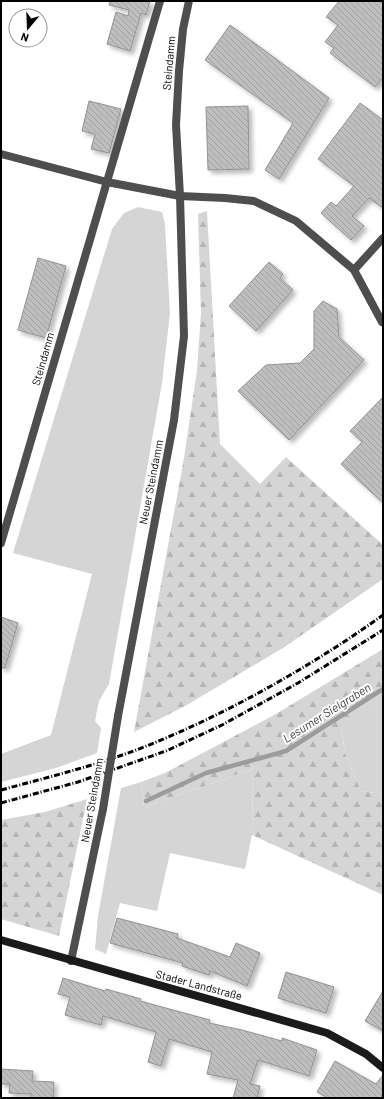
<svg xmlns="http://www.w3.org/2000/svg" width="384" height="1099" font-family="Barlow,sans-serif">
<defs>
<pattern id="forest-firs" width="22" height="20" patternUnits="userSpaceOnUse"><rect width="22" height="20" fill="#d5d5d5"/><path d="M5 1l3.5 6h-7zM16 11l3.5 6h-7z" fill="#b5b5b5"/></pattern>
<pattern id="building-back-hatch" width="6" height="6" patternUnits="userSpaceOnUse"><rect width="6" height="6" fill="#bebebe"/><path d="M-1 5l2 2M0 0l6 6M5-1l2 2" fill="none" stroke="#a2a2a2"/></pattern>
<filter id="shadow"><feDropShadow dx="3.5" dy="3.5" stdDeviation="2" flood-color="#0004"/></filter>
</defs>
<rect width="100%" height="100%" fill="#fff"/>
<path fill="#d5d5d5" d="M138,207l24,5 3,12 5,89 -8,70 -53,301 -10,17 -4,20 6,7 -4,25 -41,15 -55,14v-28l50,-19 41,-161 -79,-21 99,-324 12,-16z
M383,698v96l-22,-3 -15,-35 -5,-28z
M253,769l-1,66 -7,34 -75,-16 -13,58 -37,-8 -14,51 -11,-5 3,-33 23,-128 20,-6 3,25z"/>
<path fill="url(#forest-firs)" d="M207,211l13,233 40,40 26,-27 97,88v34l-100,69 -98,58 -51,26 50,-274 13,-88 4,-57 -3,-99z
M383,649v49l-42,31 5,27 15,35 22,3v101l-131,-60 1,-66 -109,38 -3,-25 24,-9 111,-59z
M87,799l-28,137 -58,-17v-99l44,-8z"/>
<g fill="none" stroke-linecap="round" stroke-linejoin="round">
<path stroke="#9c9c9c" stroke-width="4.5" d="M146,801l60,-28 80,-22 97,-62"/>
</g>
<path fill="url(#building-back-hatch)" stroke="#929292" filter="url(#shadow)" d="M110,1h40l-4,14 -5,-2 -11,38 -23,-7 9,-32 12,4 1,-6 -20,-5z
M339,1h44v76l-8,10 -45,-34 4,-5 -9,-6 13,-17 -12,-8z
M230,25l99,73 -50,81 -14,-9 28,-47 -88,-63z
M89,101l32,8 -12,44 -18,-4 4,-15 -13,-3z
M360,103l23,17v88l-14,-10 -17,18 12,10 -13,14 -30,-27 10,-11 5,4 18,-20 -36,-27z
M248,106l1,63 -41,1 -2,-63z
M38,258l28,8 -20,72 -28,-8z
M269,262l14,12 -3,4 13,12 -37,41 -27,-25z
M323,301l14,8 2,28 25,23 -75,80 -51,-49 28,-26 34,-2 14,-14v-38z
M383,397v106l-42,-39 21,-22 -12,-11z
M1,617l17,6 -13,45h-4z
M117,918l61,16 -1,4 53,19 6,-14 24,10 -13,33 -37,-15 -1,4 -27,-9 1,-3 -73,-20z
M286,972l48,15 -8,26 -48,-15z
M63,978l42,13 1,-2 35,10 -1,2 70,19 -1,3 33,7 40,11v-3l35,12 -8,26 -51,-16 -8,24 10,2 -3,12h-24l5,-18 -31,-6 5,-22 -43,-13 -8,27 -13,-4 8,-30 -53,-16 -2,9 -36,-10 5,-18 -12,-3z
M383,991v40l-18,-10z
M335,1061l41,23 7,-9v23h-55l-11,-6z
M1,1069l32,2 -1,10 22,1 -1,16h-22v-4l-22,-1 1,-9h-9z"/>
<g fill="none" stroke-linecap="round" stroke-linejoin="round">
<path stroke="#4e4e4e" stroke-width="8" d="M1,154l106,28 73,14 45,2 29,3 42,20 58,49 28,52
M354,270l29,-32
M1,543l159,-542
M118,716l56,-296 10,-84 -4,-140 -4,-71 3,-54 4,-42 6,-28
M71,961l32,-152"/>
<path stroke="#1b1b1b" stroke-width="8" d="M1,940l326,93 39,21 17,14"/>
<path stroke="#000" stroke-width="3" stroke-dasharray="6 2 1 2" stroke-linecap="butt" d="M1,790c48,-13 97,-25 143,-43 81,-32 168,-81 239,-132
M1,803l77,-21 88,-31 56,-26 76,-42 85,-53"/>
<path stroke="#4e4e4e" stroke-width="8" d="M103,809l15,-93"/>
</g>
<g text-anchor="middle" stroke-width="4" stroke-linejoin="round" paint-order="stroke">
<g font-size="11" fill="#000" stroke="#fff">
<text transform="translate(169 63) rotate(-85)" y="4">Steindamm</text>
<text transform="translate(43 359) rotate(-74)" y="4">Steindamm</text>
<text transform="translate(151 482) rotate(-79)" y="4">Neuer Steindamm</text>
<text transform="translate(92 800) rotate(-80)" y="4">Neuer Steindamm</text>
<text transform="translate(199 985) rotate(15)" y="4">Stader Landstraße</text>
</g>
<g font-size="12" font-style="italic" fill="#3d3d3d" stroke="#fff">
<text transform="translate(327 713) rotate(-32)" y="4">Lesumer Sielgraben</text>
</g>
</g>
<rect width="384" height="1099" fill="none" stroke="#000000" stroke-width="4"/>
<g transform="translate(28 28) rotate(199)"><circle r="19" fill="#ffffff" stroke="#999999"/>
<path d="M0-3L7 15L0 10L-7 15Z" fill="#000000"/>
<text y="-6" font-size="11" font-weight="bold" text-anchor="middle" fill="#000000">N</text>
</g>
</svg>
